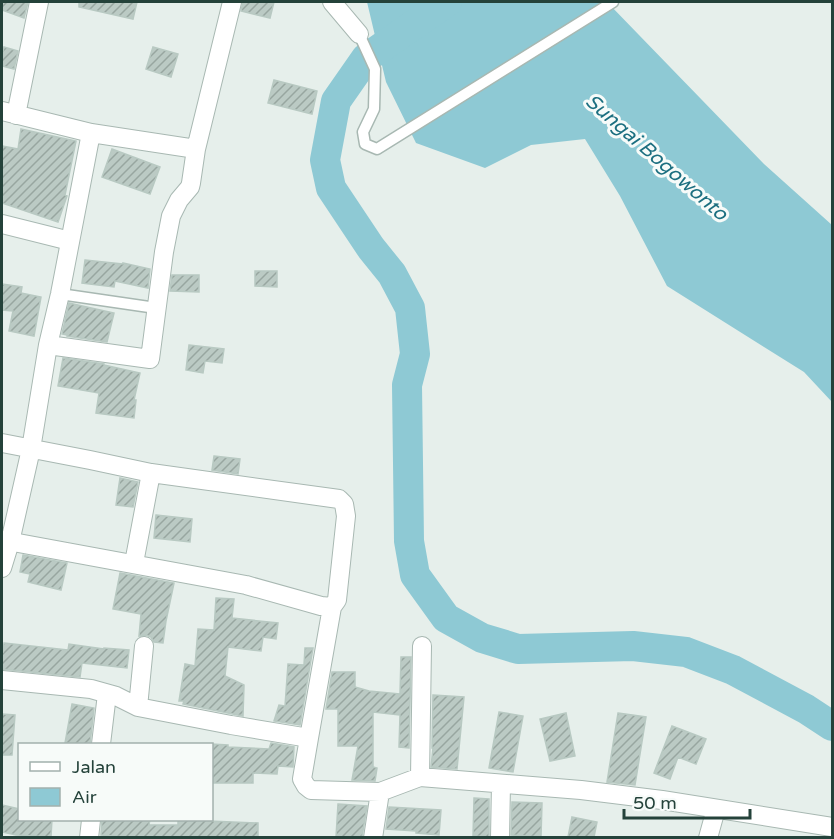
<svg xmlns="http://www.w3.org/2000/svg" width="834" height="839" font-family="'Varela Round',sans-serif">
<defs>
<pattern id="building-hatch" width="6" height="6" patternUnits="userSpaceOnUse" patternTransform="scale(1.5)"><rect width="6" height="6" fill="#bbcac4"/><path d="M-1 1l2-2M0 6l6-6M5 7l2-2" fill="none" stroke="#98a6a0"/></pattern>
</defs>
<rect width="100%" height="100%" fill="#e6efeb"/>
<path fill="#8ec9d4" d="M367,2h240l157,162 68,61v177l-28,-30 -137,-86 -47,-90 -35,-57 -54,6 -46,23 -69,-25 -30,-61z"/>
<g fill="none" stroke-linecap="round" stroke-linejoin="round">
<path stroke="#8ec9d4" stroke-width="30" d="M447,2l-81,56 -30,43 -11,59 6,28 40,60 21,26 18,34 5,46 -8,31 2,156 6,34 31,43 36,20 36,11 115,-3 53,6 47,18 73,39 26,17"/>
</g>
<path fill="url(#building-hatch)" stroke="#b8c9c2" stroke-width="1.5" d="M2,2h26l-4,16 -22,-8z
M79,2h58l-4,17 -54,-12z
M243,2h31l-4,16 -29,-7z
M4,47l14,4 -4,18 -12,-3v-11z
M153,47l25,7 -7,23 -25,-8z
M274,80l43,11 -5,23 -44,-11z
M21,129l55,12 -11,54 2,1 -9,26 -56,-19v-57l16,3z
M112,149l48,18 -10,27 -48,-17z
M85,260l38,4v-1l27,6 -2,19 -33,-7 -1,6 -32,-4z
M255,271h22v16l-22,-1z
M172,275h27v17l-29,-1z
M2,284l20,3 -1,6 20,4 -7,39 -25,-5 4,-20 -11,-1z
M69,303l45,10 -7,29 -40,-6v-1l-5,-1z
M189,345l35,4 -2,14 -17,-2 -2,12 -17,-3z
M63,358l41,6v1l36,8 -6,27h2l-2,18 -38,-5 3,-20 -41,-7z
M214,456l26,3 -2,15 -26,-4z
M120,478l18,4 -5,25 -17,-2z
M156,515l36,4 -2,23 -36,-4z
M23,555l44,8 -6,27 -33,-8 2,-8 -10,-2z
M120,573l54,10 -8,38 -3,22 -9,-1 -3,-5 -5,-2 -7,1 2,-22 -28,-5z
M216,598l18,1 -2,19 46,5 -2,16 -13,-2 -2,14 -33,-4 -3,29 19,9 -1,31 -60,-12 1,-3h-5l6,-37 10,2 3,-37 16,1z
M4,643l64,7 1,-6 35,5v-1l25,2 -2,18 -45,-5 -2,14 -78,-8v-17h1z
M305,648h8l-13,77 -26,-4 5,-16 6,1 3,-42 16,1z
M401,657h10l-2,91 -10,-1 1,-32 -27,-3v55l4,1 -2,13 -23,-1 6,-34h-20v-37h-12l6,-37h23v15l14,4 31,3z
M433,695l31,2 -7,72 -26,-2 2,-19h-1z
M72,704l22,4 -4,36 -25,-1z
M499,712l24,4 -10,56 -24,-4z
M566,713l9,43 -25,5 -10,-42z
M618,713l28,4 -11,68 -28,-3z
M2,714l13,1 -3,40h-10z
M672,726l34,13 -10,25 -18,-7 -8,22 -16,-6z
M271,743l23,4 -1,20 -15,-1 -1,8 -24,-1v10h-41v-39l16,1v2l41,2z
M474,798l15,1v38l-16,-1z
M512,802l30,1 -1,34 -30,-2z
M338,804l29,2 -5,31h-26z
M2,805l18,4v10h32l-1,18 -35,-2 -14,-3z
M389,807l52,3 -2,25 -23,-2v-2l-30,-2z
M572,817l25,5 -3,15h-26z
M102,819h48l-1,6h29v-6h31v2l49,2v14h-133l-24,-2z"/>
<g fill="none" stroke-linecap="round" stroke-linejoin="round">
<defs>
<path id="service" d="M359,34l16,35 -1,40 -11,23 2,12 12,5 236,-147
M60,294l96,14"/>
<path id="minor" d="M332,2l27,32
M2,111l89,22 105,16
M16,115l23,-113
M2,224l68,17
M48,345l102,14 14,-107 7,-36 8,-16 11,-13 1,-4 5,-34 36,-147
M2,443l88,17 61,13 188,26 5,5 2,12 -9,84 -5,7 -11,-1 -75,-21 -244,-45
M134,563l17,-90
M2,568l8,-26 21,-93 17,-104 12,-51 31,-161
M2,680l89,9 25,7 22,11 93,18 78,13 -7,41 4,7 5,4 69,2 40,-15 161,13 81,10 170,27
M138,707l6,-61
M309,738l23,-131
M101,744l6,-50
M420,777l2,-131
M89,838l2,-18
M373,838l7,-46
M500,838l1,-54
M708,838l8,-29"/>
</defs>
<use href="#service" stroke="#a8b8b2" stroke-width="13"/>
<use href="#minor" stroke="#a8b8b2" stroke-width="20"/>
<use href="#service" stroke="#fff" stroke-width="10"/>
<use href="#minor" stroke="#fff" stroke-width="18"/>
</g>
<g text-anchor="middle" stroke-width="6" stroke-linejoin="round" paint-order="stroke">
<g font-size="20" font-style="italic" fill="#1c6f80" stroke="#f7fbf9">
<text transform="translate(657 157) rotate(41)" y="7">Sungai Bogowonto</text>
</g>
</g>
<rect width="834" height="839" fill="none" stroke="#24423a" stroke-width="6"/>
<rect x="18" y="743" width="195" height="78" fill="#f7fbf9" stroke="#a3b1ad" stroke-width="1.5"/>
<rect x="30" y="762" width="30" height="9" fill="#ffffff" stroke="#a3b1ad" stroke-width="1.5"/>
<text x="72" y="773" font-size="18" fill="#24423a">Jalan</text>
<rect x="30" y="788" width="30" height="18" fill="#8ec9d4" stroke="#a3b1ad" stroke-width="1.5"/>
<text x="72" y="803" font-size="18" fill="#24423a">Air</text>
<path d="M624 809v9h126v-9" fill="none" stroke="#24423a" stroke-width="3"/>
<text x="633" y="809" font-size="18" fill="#24423a" stroke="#f7fbf9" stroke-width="4.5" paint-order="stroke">50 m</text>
</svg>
